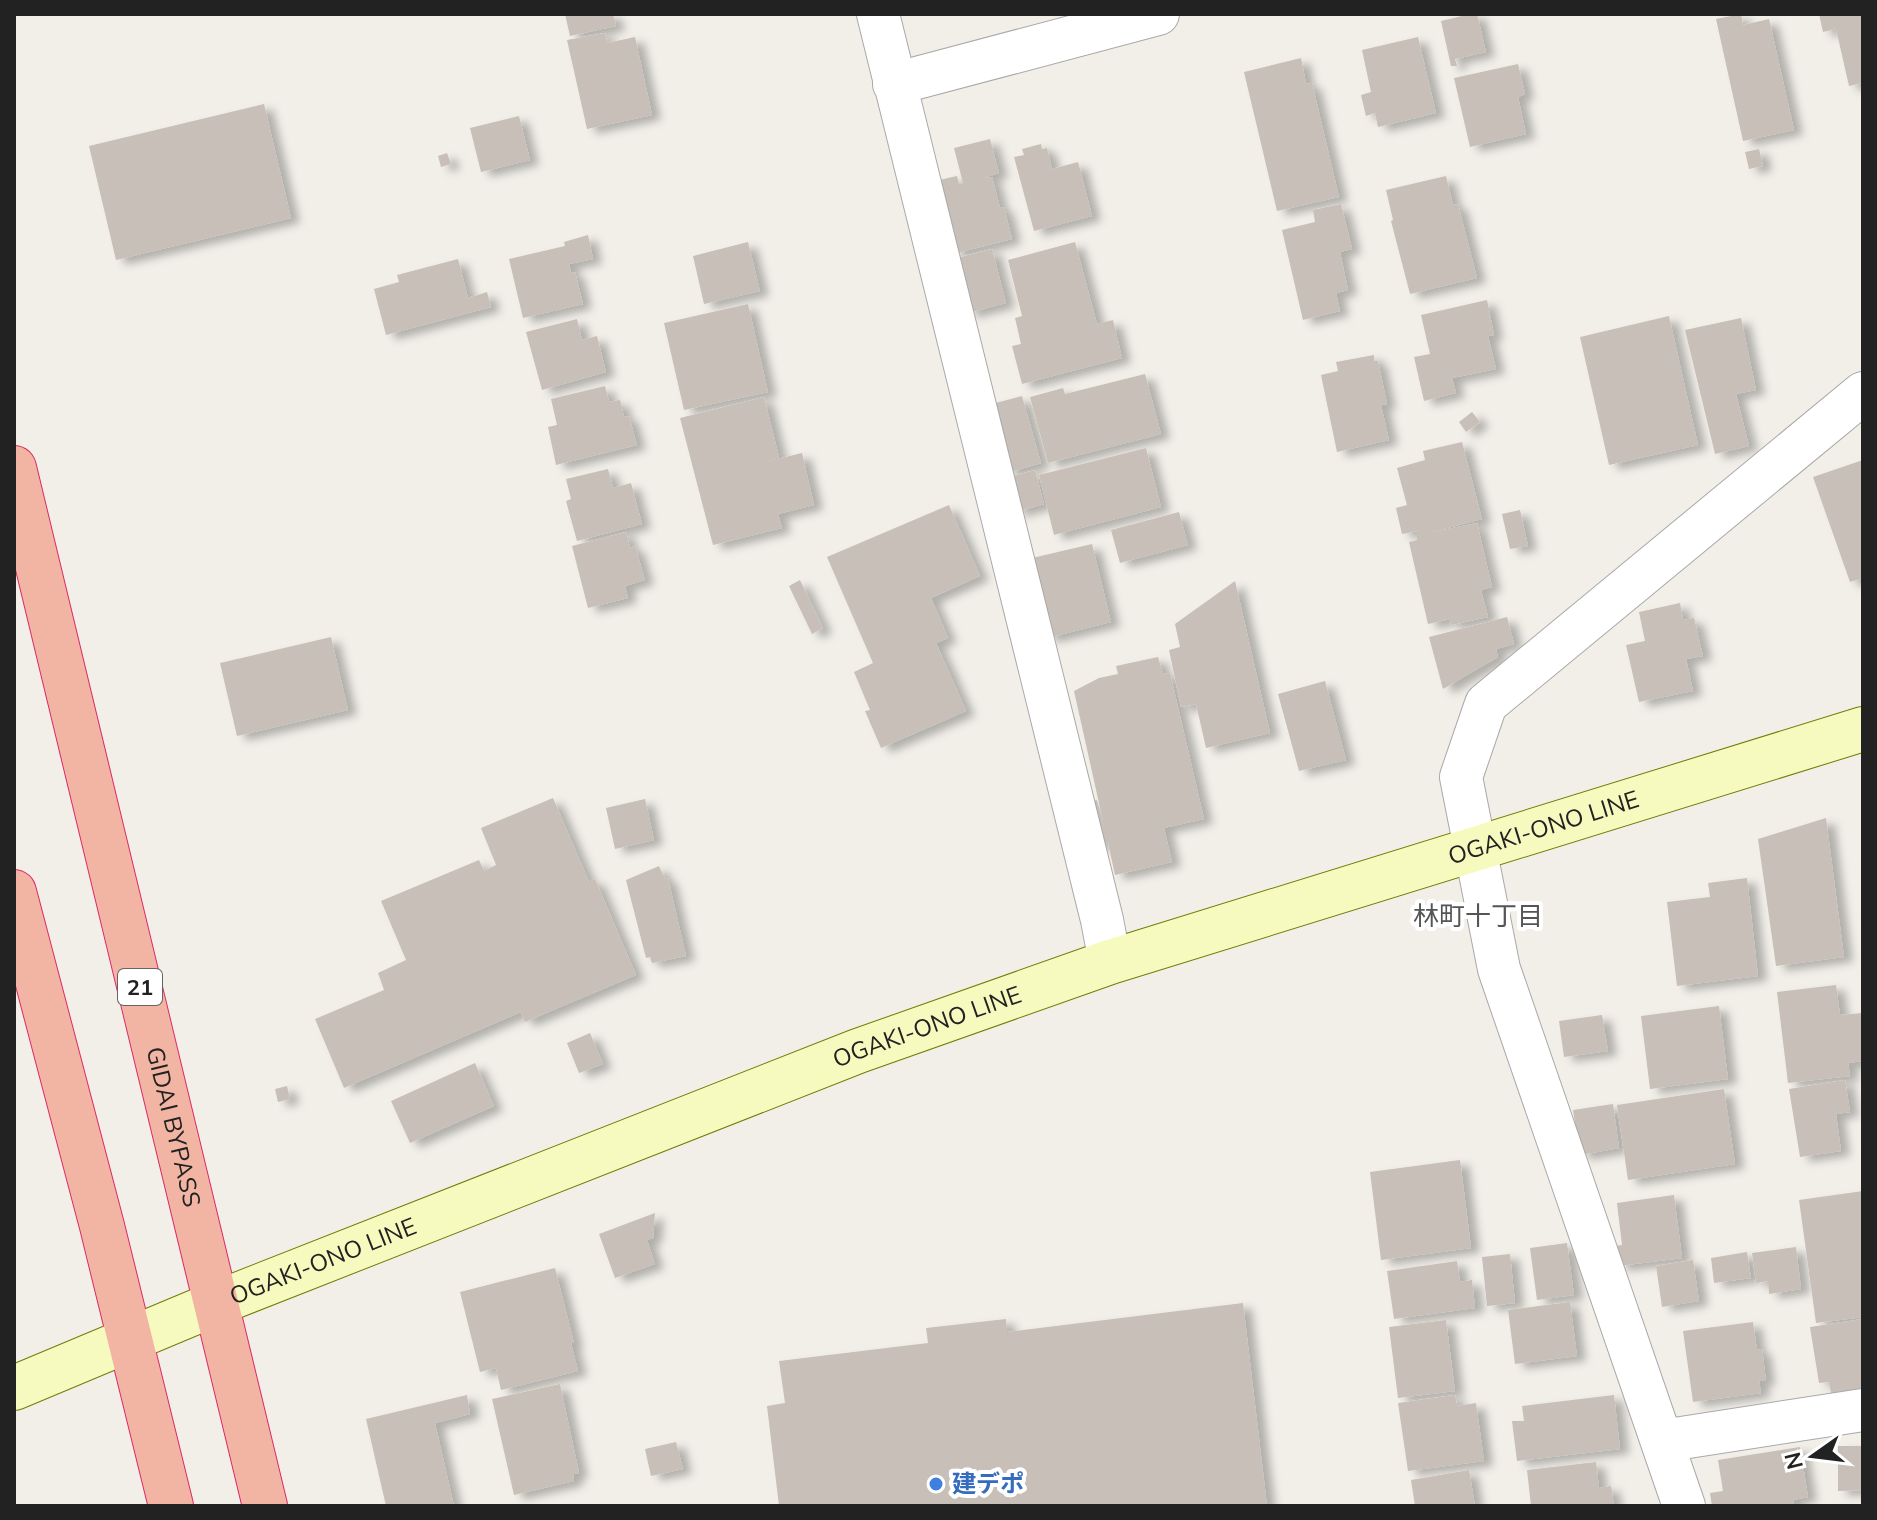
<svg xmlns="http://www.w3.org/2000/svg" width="1877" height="1520" font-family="Mulish,'Noto Sans JP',sans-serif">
<defs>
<filter id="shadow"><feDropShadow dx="9" dy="5" stdDeviation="4" flood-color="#0004"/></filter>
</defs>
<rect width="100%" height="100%" fill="#f2efe9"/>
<path fill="#c7bfb8" filter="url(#shadow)" d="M565,14h48l3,12 -46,10z
M1470,14h7l9,38 -31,7 2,7h-6l-10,-45z
M1741,14l2,11 26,-6 25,111 -51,11 -27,-122z
M1819,14h44v69l-14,3 -13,-57 -13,3z
M605,33l2,10 28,-6 17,78 -65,14 -20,-89z
M1418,37l18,76 -58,14 -3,-14 -9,3 -5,-21 10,-3 -9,-42z
M1301,58l5,26 6,-1 27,114 -62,14 -33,-139z
M1518,64l7,30 -7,3 8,37 -56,13 -16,-69z
M264,104l27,114 -175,42 -27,-114z
M519,116l11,44 -49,12 -11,-44z
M990,139l9,34 -16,5 9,-1 8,31 4,-1 8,32 -59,15 -18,-73 22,-5 2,8 4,-1 -9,-35z
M1041,144l1,5 5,-1 5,21 26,-7 14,54 -58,15 -20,-74 10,-2 -2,-6z
M1759,149l4,17 -14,3 -4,-17z
M447,153l4,11 -10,3 -3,-11z
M1446,176l7,29 5,-1 19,74 -67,16 -19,-73 2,-1 -7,-30z
M1341,204l11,45 -12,3 8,38 -12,3 4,18 -37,9 -21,-90 33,-8 -2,-12z
M588,235l5,24 -24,5 2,9 4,-1 8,32 -60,14 -14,-59 56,-13 -1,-4z
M748,242l12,49 -56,13 -11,-48z
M1075,242l22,82 16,-4 9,38 -100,26 -10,-38 9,-2 -6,-26 7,-2 -14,-56z
M992,249l14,54 -38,10 -15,-54z
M458,259l10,39 19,-6 4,15 -105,28 -12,-46 25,-7 -2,-7z
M1487,300l7,35 -6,1 8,33 -44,9 4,15 -32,8 -10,-44 16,-3 -9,-39z
M748,304l20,88 -84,18 -20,-87z
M1669,316l29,129 -89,20 -29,-128z
M1741,318l15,72 -20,4 13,52 -34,8 -30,-124z
M577,319l5,21 15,-4 9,36 -64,18 -16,-58z
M1374,355v6h4l9,43 -6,1 8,35 -52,12 -16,-77 17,-4 -2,-9z
M1145,374l16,60 -113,29 -18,-66 33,-9 2,6z
M605,386l4,16 11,-2 4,17 5,-1 8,29 -81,20 -8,-38 9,-2 -6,-26z
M1022,396l19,67 -34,10 -19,-68z
M764,397l15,60 -14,5 37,-9 12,52 -36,9 4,14 -69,17 -33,-127z
M1472,412l8,10 -14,10 -7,-10z
M1462,442l20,77 -58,15 53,-11 15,64 -11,3 7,27 -37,8 -1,-6 -22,5 -19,-82 8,-2v-9l-15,3 -6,-26 11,-3 -10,-37 28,-8 -2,-9z
M1146,448l15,59 -107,28 -15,-60z
M1863,460v118l-13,4 -37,-105z
M608,469l5,19 18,-5 11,41 -65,17 -11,-40 5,-2 -5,-20z
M1035,470l9,34 -28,8 -10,-34z
M949,505l31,71 -49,22 17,40 -12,5 30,68 -85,37 -16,-37 5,-1 -16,-38 19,-9 -46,-106z
M1520,510l8,36 -18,3 -8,-35z
M1179,512l9,33 -68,18 -9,-33z
M626,532l4,16 5,-2 10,34 -20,6 3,12 -40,10 -16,-62z
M1092,544l19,78 -64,16 -19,-79z
M800,580l23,48 -11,6 -23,-48z
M1235,581l35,152 -64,15 -10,-44 -15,3 -12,-57 11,-3 -5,-23z
M1680,603l3,17 11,-2 9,38 -17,3 7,32 -54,11 -13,-57 19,-4 -6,-29z
M1507,617l7,27 -18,5 2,8 -55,32 -14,-52z
M331,637l17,73 -111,26 -17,-73z
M1158,657l5,17 7,-1 34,146 -40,9 8,34 -57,13 -7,-32 -13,3 -10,-43 12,-3 8,30 -31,-139 25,-13 19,-4 -2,-8z
M1325,681l21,79 -47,11 -21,-77z
M553,798l36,84 6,-3 41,96 -111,47 -4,-10 -177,76 -29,-69 69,-29 -6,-17 28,-13 -25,-59 98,-41 5,11 12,-6 -15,-37z
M645,799l9,41 -39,9 -9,-41z
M1826,818l18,139 -68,9 -18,-127z
M659,866l6,13 3,-1 18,78 -34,7 -2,-6 -4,1 -20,-78z
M1747,878l11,98 -81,10 -10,-84 43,-5 -2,-14z
M1836,985l4,30 23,-2v48l-15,2 2,13 -62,7 -11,-91z
M1719,1006l9,73 -78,10 -9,-73z
M1602,1015l6,36 -44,6 -5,-36z
M590,1033l13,31 -24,9 -12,-30z
M475,1063l19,43 -84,37 -19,-42z
M1845,1080l5,32 -14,2 5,37 -41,6 -11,-68z
M287,1086l3,13 -12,3 -3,-13z
M1724,1089l11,75 -107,16 -11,-75z
M1613,1104l6,44 -39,7 -7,-45z
M1460,1160l11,88 -90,12 -11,-88z
M1863,1191v126l-47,6 -17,-123z
M1674,1195l8,63 -64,8 -3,-20 7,-1 -5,-42z
M655,1213l-2,25 -6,2 8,24 -40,14 -16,-44z
M1567,1243l7,52 -37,5 -7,-52z
M1796,1247l5,42 -32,5 -1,-13 -12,2 -4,-30z
M1747,1252l4,26 -37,5 -3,-25z
M1510,1254l5,49 -28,3 -5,-49z
M1693,1260l6,41 -37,6 -6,-41z
M1457,1261l3,21 12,-2 3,28 -81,11 -7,-48z
M555,1268l19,75h-3l7,28 -77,19 -5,-22 -16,4 -20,-80z
M1570,1302l7,54 -62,8 -7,-54z
M1243,1303l24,203h-488l-12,-100 18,-3 -6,-42 149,-18 -2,-15 80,-9 1,13z
M1863,1319v69l-32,5 -2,-11 -10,1 -9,-56z
M1446,1320l9,71 -57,7 -9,-71z
M1753,1322l4,28 5,-1 4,32h-7l2,12 -68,9 -10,-71z
M560,1384l19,89 -6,1 1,7 -60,14 -22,-96z
M467,1395l3,19 -35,9 19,83h-68l-20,-87z
M1455,1395l2,11 19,-3 8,58 -76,10 -10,-68z
M1614,1395l6,54 -103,12 -5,-40h12l-2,-15z
M676,1442l7,27 -32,7 -6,-27z
M1838,1446h25v44l-25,1z
M1800,1447l8,50 -15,3 1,6h-82l-2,-13 13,-2 -5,-31z
M1596,1462l3,26 12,-2 3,20h-83l-4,-36z
M1469,1470l6,36h-60l-4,-26z"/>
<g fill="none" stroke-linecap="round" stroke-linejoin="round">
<defs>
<path id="minor" d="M878,14l224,906 8,42
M894,84l264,-70
M1662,1441l201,-31
M1684,1506l-185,-537 -38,-192 25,-73 377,-311"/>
<g id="secondary">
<path id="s1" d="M14,1388l203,-85 641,-252 252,-89 753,-233"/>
</g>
<g id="trunk">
<path id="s2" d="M14,468l251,1038"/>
<path d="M14,892l88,334 69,280"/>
</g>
</defs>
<use href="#minor" stroke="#a9a9a9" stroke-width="44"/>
<use href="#secondary" stroke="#707d05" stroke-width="46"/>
<use href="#trunk" stroke="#dc2a67" stroke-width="46"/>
<use href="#minor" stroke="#fff" stroke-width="42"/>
<use href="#secondary" stroke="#f7fabf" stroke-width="44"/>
<use href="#trunk" stroke="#f2b4a3" stroke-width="44"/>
</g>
<circle fill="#3f7fe0" stroke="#fff" stroke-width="3" cx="936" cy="1484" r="8"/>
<g text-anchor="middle" stroke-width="8" stroke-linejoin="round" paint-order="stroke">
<rect fill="#fff" stroke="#646464" stroke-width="2" x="118" y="969" width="44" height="36" rx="6"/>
<g font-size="22" font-weight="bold" fill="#222">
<text x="140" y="995">21</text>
</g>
<g font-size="24" fill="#222" stroke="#fff">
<text dy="8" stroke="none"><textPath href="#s1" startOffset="1630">OGAKI-ONO LINE</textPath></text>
<text dy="8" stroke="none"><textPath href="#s1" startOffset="982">OGAKI-ONO LINE</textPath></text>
<text dy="8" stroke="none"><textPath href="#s2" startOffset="678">GIDAI BYPASS</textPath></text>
<text dy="8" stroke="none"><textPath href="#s1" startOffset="334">OGAKI-ONO LINE</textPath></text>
</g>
<g font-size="24" font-weight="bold" fill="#366cbe" stroke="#fff" text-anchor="start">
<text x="952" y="1492">建デポ</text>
</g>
<g font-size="26" fill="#555" stroke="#fff">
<text x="1478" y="925">林町十丁目</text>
</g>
</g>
<rect width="1877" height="1520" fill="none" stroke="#222222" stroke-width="32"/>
<g transform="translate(1813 1456) rotate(256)" stroke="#ffffff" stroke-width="6" paint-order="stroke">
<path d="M0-6L14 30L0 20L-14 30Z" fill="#222222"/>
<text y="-12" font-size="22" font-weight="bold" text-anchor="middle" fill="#222222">N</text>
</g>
</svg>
